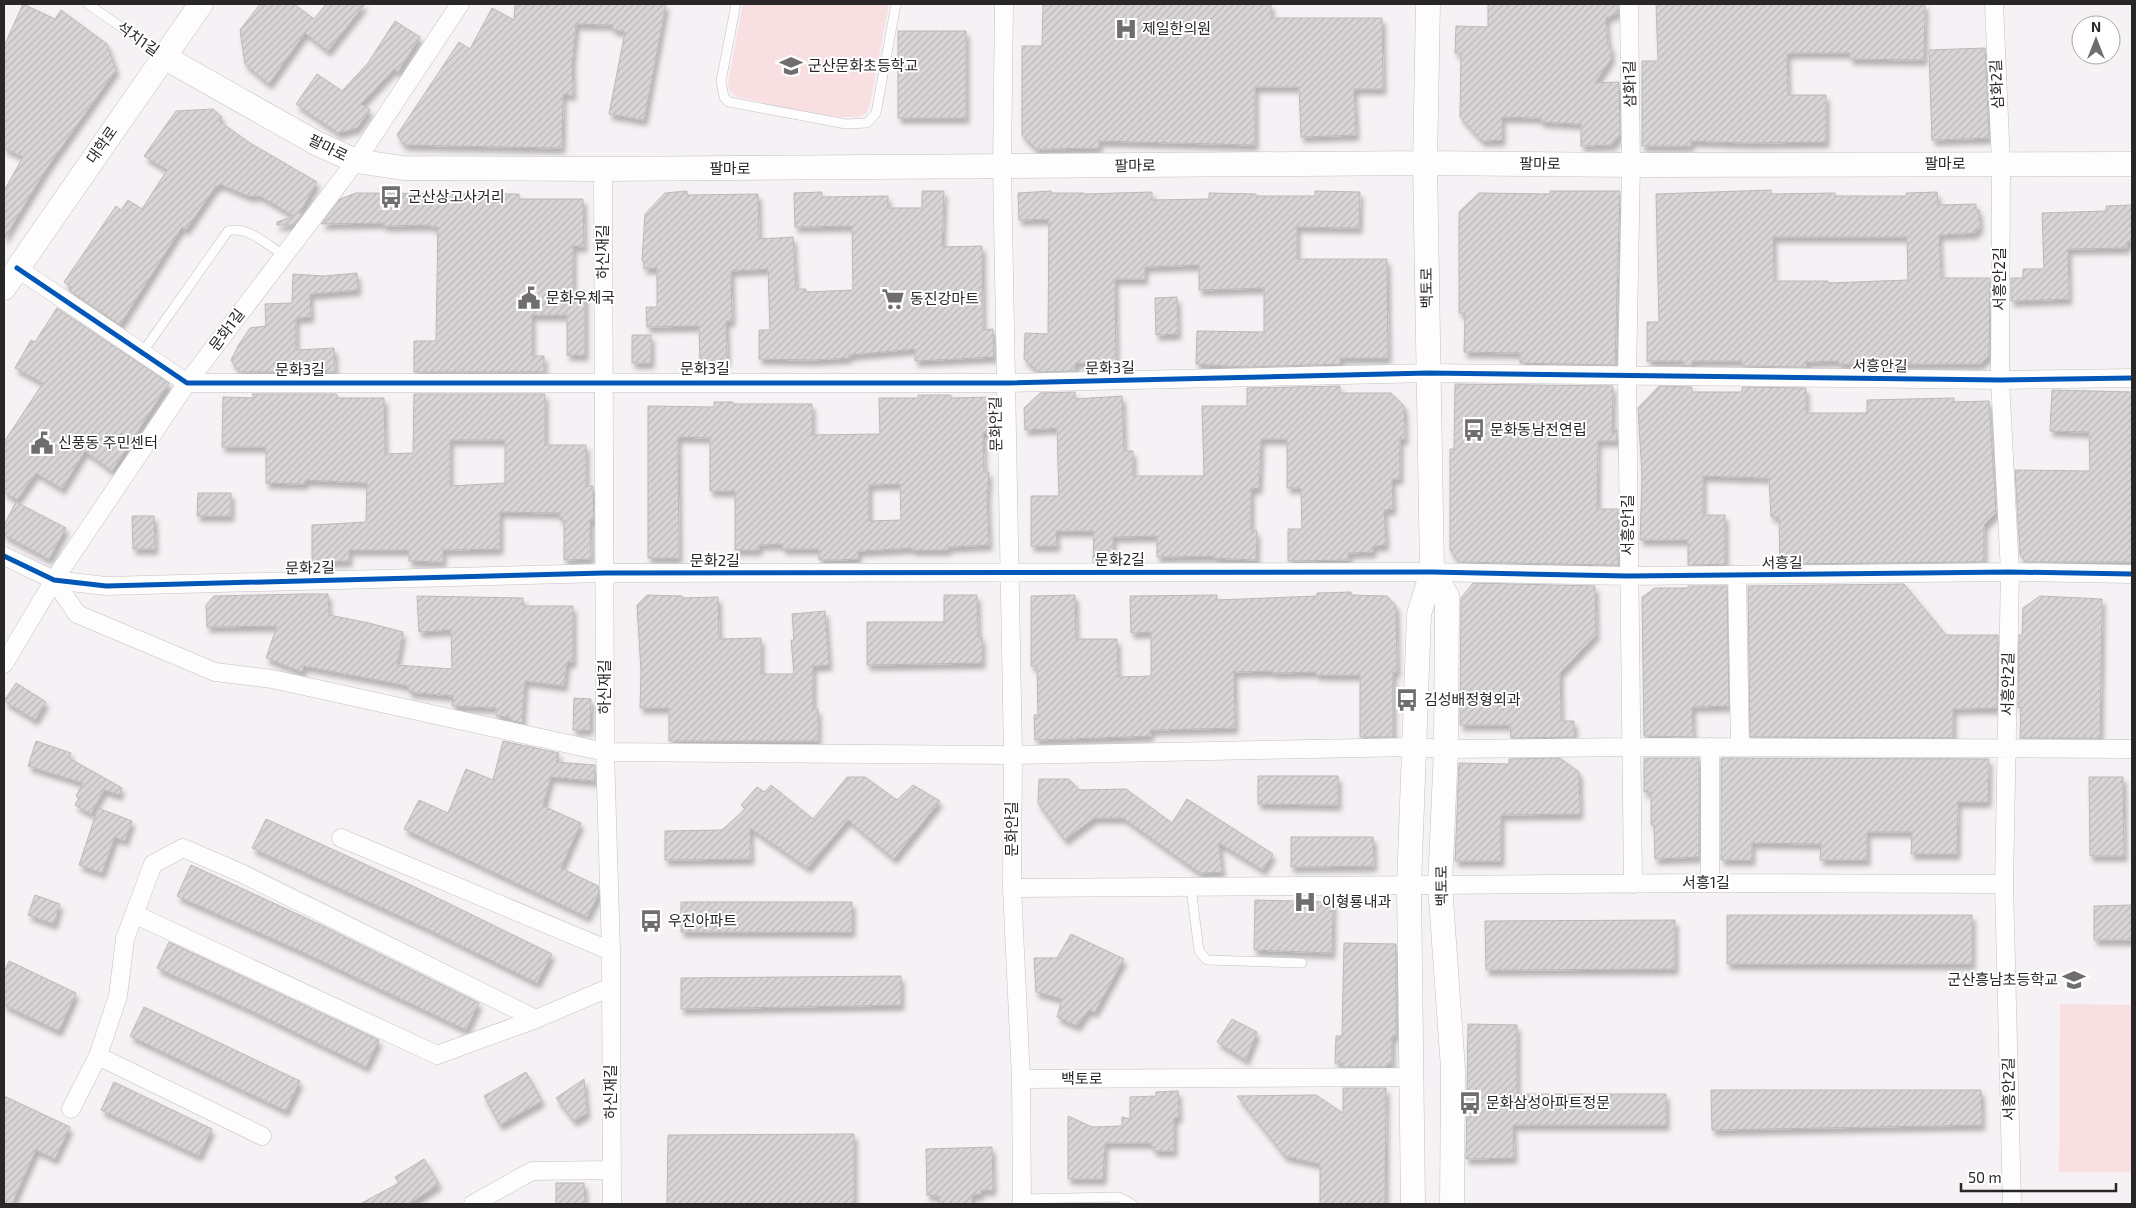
<svg xmlns="http://www.w3.org/2000/svg" width="2136" height="1208" font-family="'Exo 2','Noto Sans KR',sans-serif">
<defs>
<pattern id="building-hatch" width="6" height="6" patternUnits="userSpaceOnUse" patternTransform="scale(1.25)"><rect width="6" height="6" fill="#d9d5d7"/><path d="M-1 1l2-2M0 6l6-6M5 7l2-2" fill="none" stroke="#bab7b9"/></pattern>
<filter id="shadow"><feDropShadow dx="3" dy="5.5" stdDeviation="2.5" flood-color="#0004"/></filter>
</defs>
<rect width="100%" height="100%" fill="#f5f1f4"/>
<path fill="#f8e0e2" d="M743,4h146l-19,99 -4,11c-22,11 -101,-12 -129,-17l-7,-6 -2,-8z
M2060,1004l72,1v167h-73z"/>
<path fill="url(#building-hatch)" stroke="#bcb9ba" fill-rule="evenodd" filter="url(#shadow)" d="M23,4l32,15 6,-9 46,34 9,26 -69,98 -43,71v-48l19,-34 -19,-9v-102z
M260,4h34l20,15 12,-15h39l-37,47 -23,-18 -36,51 -24,-20 -5,-34z
M515,4h151l-22,116 -35,-6 16,-82 -13,-3 1,-4 -37,-1 -4,40 1,31 -10,-1 -1,54 -158,-3 -7,-10 62,-93 11,7 22,-41 22,12z
M1043,4h228v14h111l1,71h-29l2,46 -55,2 -2,-50h-44v58l-156,-4v7l-63,1 -14,-14v-89h20z
M1488,4h130v9l-12,5 2,28h3v13l-16,24 24,-1 1,53 -8,10 -31,1v-22l-40,-2v-4l-39,-1v23l-20,1 -22,-24 1,-64h-6l1,-27 32,1z
M1656,4h269l-1,56 -74,-1v-6h-60l-3,2 1,40h38v47l-78,1 -57,-2v5h-49v-85h16z
M395,21l25,16 -22,35 -4,-3 -33,35 9,6 -13,18 -19,5 -42,-29 21,-30 25,17 26,-28z
M898,31h68v87h-68z
M1985,48l4,90 -57,2 -3,-90z
M213,109l9,8 -3,4 31,22 67,39 -18,32 5,-2 -10,13h-17v-3l17,-6 -34,-20h-12l-28,-12 -2,3 -2,-1 -30,44 -4,-3 -62,98 -51,-35 2,-3 -7,-5 52,-76 5,4 7,-10 14,9 25,-39 -23,-14 32,-45z
M1771,190v4l64,-1v3h71v-3l31,-1 1,13 38,-1v6h3l1,19h-4v4l-37,2 2,43h49l-1,78 -9,8h-141v-3l-33,1v5l-64,-1v-5h-50v5l-12,-1 4,-4h-37v-39h12l-3,-128zM1773,237h134l1,43 -80,3v-2h-54z
M687,191v4l71,-1 1,45 34,-2 3,52h10v3l47,-2 -1,-64 -57,1 -1,-34 28,-1v5l66,-1v12h34v-17h22l-2,56 40,-1 1,84 10,-1 1,28 -79,4v-12l-66,6v3l-37,2 -53,-1v-29h11l-2,-61 -37,2 1,50h-6l1,40 -27,1 -1,-36 -52,1 -1,-20h11v-39l-13,1v-8h-2l3,-47 20,-21z
M1051,191v2h33v1l68,-2v8l57,-1v-6l47,1v2h59v-5l45,1 -1,36 -62,-1v32h90l1,99h-48v6l-93,3 -51,-3 1,-33 67,1v-44l-65,2v-25l-54,2v12h-30l1,84h-41v8l-36,1 -15,-13 1,-26 23,1 1,-115 -30,1 -1,-27z
M1550,191h70l-5,174 -95,-2v-10l-56,-1 1,-39h-6v-101l20,-19 71,1z
M356,193l163,1v5h64l1,48 -11,-1v44h12v65h-18v-40h-35v41h12v16h-130v-31h22l2,-114h-7v-2l-47,1v-3l-63,1 19,-25z
M2132,205v37h-5v6l-59,1 1,50 -58,2v-23h12v-9h21l-2,-56 64,-2v-5z
M357,273l1,17 -48,4 1,23 -15,1v32l38,-2 1,24h-96l-8,-12 7,-14 12,-18 16,-2 -1,-22 27,-1 1,-29 31,2z
M1177,297l1,37 -22,1 -1,-37z
M57,308l112,75 -57,88 -27,-20 -23,38 -26,-16 -19,27 -13,-8v-50l39,-59 -28,-15 16,-28 4,2z
M632,335h19v28h-19z
M1455,384l158,2 -1,48 5,-5v12h-19l-1,68h21v56l-159,-3 -9,-12v-101h4z
M1340,386v7h51l13,13 1,33h-5v40h-8l1,30 -9,1 2,35 -13,1v6l-25,1 1,7 -61,1v-32h14l-1,-38 -1,-3h-13v-49h-26l-2,49 -8,1v41l6,1 -1,29 -42,-2v-2l-57,1v-21l-44,1v25h-20l1,-31h-38l1,15h-26v-50h28l-2,-68 -32,2 -1,-22 16,-15 35,-1v7l47,-3 2,55h9v25h71l-2,-70h45v-18z
M1659,386l33,1v5h50v-5l64,1v25h61v-13l87,-2v4l35,-1 7,112 -12,12v37l-204,2 -1,-47h-8l-2,-39 -66,-2v39h22v49l-37,1v-25h-48l2,-64 -4,-68z
M2052,390l80,2v170h-106l-6,-7 -5,-85 75,1 -1,-39 -39,-1z
M252,394h84l3,4h45l1,56 28,-1 1,-59h131v51h41v41h7l1,34h-4l1,39 -27,1v-40h-4v-7l-60,-1v37l-57,1v12l-34,-1v-11h-60v11l-37,1v-37l54,-3 1,-39 -62,-3v4l-39,-1v-36h-44l1,-50 31,1zM450,440h55v43l-55,3z
M918,395h33v3l43,-1v35h-11l1,40h5l-2,26 2,47 -41,2v3h-36v-2l-54,3v8l-19,1h-20v-11h-36l-1,-5 -23,1v5h-24v-59h-25v-53l-32,-1 1,121h-31v-152l66,1v-5h19v2h79v31l68,-1 -1,-36h39zM900,484l1,36 -32,1v-36z
M198,493h33v23h-34z
M16,502l50,26 -17,31 -45,-24v-10z
M132,516h22l1,33h-22z
M1473,583l122,3 1,49 -36,38 1,48h13v16l-63,1 -1,-13h-50l1,-127z
M1904,584l42,51h52l-1,73 -44,1v29l-203,-1 -2,-151z
M1688,586h39l2,120 -37,1 1,30 -49,-1 -2,-139 13,-9h33z
M1351,592v3l36,1 9,10 1,66h-4v65h-33v-62h-44v-3l-43,1v-2l-39,1 1,56 -85,2 1,6 -116,4 -1,-25h4l-1,-49h-6v-70l44,-1 1,44h41l1,38 33,-1v-44l-20,1 -1,-37 87,-1v5l100,-4v-3z
M302,594h26l1,21 40,8 34,9 -6,33 55,4 -1,-39 -32,2 -2,-36 106,2v8h50v56h-6l-3,24 -39,-5 -3,42 -13,-3 1,-3 -14,-1v-8l-44,-2 1,-10 -44,-4v-6l-105,-20 -2,6 -36,-14 11,-32 -70,1 -1,-22 8,-9z
M647,595l35,1v2l36,-1 1,42 42,-1v36h33l-3,-34h3l-2,-26 33,-3 4,54 -16,1v43h5v32h-149v-33h-29l1,-37 -4,-66z
M944,595h33l1,42h4v26l-115,2v-43h77z
M2040,596l62,3 -2,139h-80l1,-31 -3,1 1,-73h3l1,-27z
M16,683l30,19 -11,18 -31,-19z
M574,698l17,1 -1,31h-17z
M36,741l35,12 -2,5 53,30 -3,7 -15,-5 -13,24 -16,-9 4,-7 -3,-2 7,-13 -55,-17z
M503,741l56,12 -3,9 39,3v16l-44,-4 -8,29 38,17 -20,45 37,18 1,8 -12,23 -183,-88 15,-29 29,13 18,-44 27,11z
M1560,758l19,14 1,42 -79,1v46h-46l4,-98 50,1v-5z
M1644,758h55v99l-44,2 -1,-34h-3v-33h-7z
M1721,758l268,1 -1,43h-30l-1,52h-46l1,-22h-45v28h-47l1,-16 -69,-1v17h-31z
M1258,776h80v29l-80,-1z
M847,777h18l32,23 16,-15 27,16 -46,58 -46,-39 -40,48 -58,-40 1,31 -86,1v-29l57,-1 23,-21 -4,-4 16,-18 8,5 6,-7 42,34z
M2089,777h34l1,79h-34z
M1039,779h30l10,11 47,-1 46,34 15,-24 86,55 -10,16 -44,-27 3,29 -22,1 -77,-55h-29l-29,22 -27,-37z
M98,808l34,13 -7,20 -10,-4 -13,36 -23,-8z
M266,819l151,69 135,66 -15,29 -109,-54 -176,-81z
M1291,837h82l1,29 -83,1z
M191,865l130,60 158,78 -13,27 -159,-76 -130,-58z
M35,895l25,9 -6,20 -26,-9z
M1255,900l78,2 -1,51 -78,-3z
M681,902h171v30h-171z
M2132,905v35h-38v-34z
M1727,915h245v49h-245z
M1675,920v49l-189,1 -1,-49z
M1071,934l53,25 -29,53 -6,-2 -12,16 -20,-9 5,-18 -26,-7 -2,-34h23z
M169,942l210,98 -13,27 -116,-57 -93,-42z
M1344,943l52,1v92h-4v28h-6v3h-43v-4h-8l1,-27h6z
M9,961l67,32 -17,38 -55,-26v-33z
M901,976v29l-220,4v-31z
M144,1007l156,74 -14,30 -156,-75z
M1232,1019l25,13 -11,28 -29,-18z
M1468,1024l49,1v69h149v31h-153l1,33 -48,1z
M526,1072l16,29 -42,24 -16,-29z
M584,1079l3,34 -13,8 -18,-23z
M114,1082l98,47 -13,27 -98,-46z
M1343,1088h43l-1,116h-65v-40l-35,-8 -48,-60 79,-1 27,18z
M1711,1090h270l1,35 -270,5z
M1178,1091l1,26 -5,1v33h-19l-5,-8h-45l-2,36h-35v-63l24,11 30,-1v-9l8,2v-22l26,-1v-4z
M4,1096l66,31 -15,32 -19,-9 -24,54h-8z
M854,1134v70h-187l1,-69z
M992,1147l1,43h-12v4l-9,1v9h-32l-1,-8 -12,-1 -1,-46z
M424,1159l15,25 -30,20h-49l39,-21 -4,-6z
M556,1183h28l1,21h-29z"/>
<g fill="none" stroke-linecap="round" stroke-linejoin="round">
<defs>
<path id="lane" d="M88,4l76,53
M736,4l-15,77 3,16 5,5 117,22 21,-1 9,-10 20,-109
M142,353l86,-122c19,-6 40,15 56,24
M1191,888l8,63 8,9 95,3
M1022,1199l97,-2 13,7"/>
<path id="street" d="M1004,4l-2,163 11,588 -1,133 9,191 1,125
M1629,4l2,161 -4,212 6,507
M1994,4l7,160 -1,216 10,192 -6,312 8,320
M603,169l2,583 6,199 1,253
M17,268l170,115h821l421,-10 571,7 132,-2
M4,556l50,24 52,6 498,-13 828,-1 196,4 382,-4 122,2
M1737,576l3,171
M54,580l23,34 138,58 57,7 333,73 408,3 401,-8 32,2 185,-2 501,2
M4,664l50,-84 133,-197 169,-222 104,-157
M1710,747v136
M341,838l270,113
M1012,888l698,-5 294,1
M134,914l303,141 99,-36 75,-32
M98,1056l164,80
M1021,1079l392,-2
M71,1109l27,-53 20,-60 7,-57 28,-75 30,-16 58,25 295,146
M473,1204l59,-33 79,-1"/>
<path id="secondary" d="M164,57l152,86 40,18 47,7 200,1 822,-6 206,2 501,-1
M4,288l197,-284
M1432,572l15,24 -1,153 -6,136 13,184 -1,135
M1413,1204l-4,-318 10,-272 13,-42 -7,-409 3,-159"/>
</defs>
<use href="#lane" stroke="#c4c1c3" stroke-width="10"/>
<use href="#street" stroke="#c4c1c3" stroke-width="19"/>
<use href="#secondary" stroke="#c4c1c3" stroke-width="25"/>
<use href="#lane" stroke="#fefdfd" stroke-width="9"/>
<use href="#street" stroke="#fefdfd" stroke-width="18"/>
<use href="#secondary" stroke="#fefdfd" stroke-width="24"/>
<defs>
<path id="cycleway" d="M17,268l170,115h821l421,-10 571,7 132,-2
M4,556l50,24 52,6 498,-13 828,-1 196,4 382,-4 122,2"/>
</defs>
<use href="#cycleway" stroke="#fff" stroke-width="8"/>
<use href="#cycleway" stroke="#0057b8" stroke-width="5"/>
</g>
<defs>
<symbol id="hospital-bare" viewBox="-9 -9 18 18"><path d="M-5-5h3v3.5h4V-5h3V5h-3V1.5h-4V5h-3Z" fill="#706d6f" stroke="#fff" stroke-width="2.5" paint-order="stroke"/></symbol>
<symbol id="school-bare" viewBox="-9 -9 18 18"><path d="M0-5L7-2L0 1L-7-2ZM-4 1L0 2.5L4 1V4Q0 6-4 4Z" fill="#706d6f" stroke="#fff" stroke-width="2.5" paint-order="stroke"/></symbol>
<symbol id="bus-bare" viewBox="-9 -9 18 18"><path d="M-5-6H5V4H4V6H2V4H-2V6H-4V4H-5ZM-3.5-4V0h7V-4ZM-3.5 1.2v1.5H-2V1.2ZM2 1.2v1.5H3.5V1.2Z" fill="#706d6f" stroke="#fff" stroke-width="2.5" paint-order="stroke"/></symbol>
<symbol id="civic-bare" viewBox="-9 -9 18 18"><path d="M-.6-6.5H3V-4.5H.6V-3L4-1V1h2V6H-6V1h2V-1L-.6-3ZM-1.2 2.5V6h2.4V2.5Z" fill="#706d6f" stroke="#fff" stroke-width="2.5" paint-order="stroke"/></symbol>
<symbol id="supermarket-bare" viewBox="-9 -9 18 18"><path d="M-6-5.5h2.5l.6 2H6L4.5 2H-2.5L-4.4-4H-6ZM-1.5 3.2a1.3 1.3 0 1 0 .1 0ZM3 3.2a1.3 1.3 0 1 0 .1 0Z" fill="#706d6f" stroke="#fff" stroke-width="2.5" paint-order="stroke"/></symbol>
</defs>
<g fill-rule="evenodd">
<use href="#hospital-bare" x="1110" y="13" width="32" height="32"/>
<use href="#school-bare" x="775" y="50" width="32" height="32"/>
<use href="#bus-bare" x="375" y="181" width="32" height="32"/>
<use href="#civic-bare" x="513" y="282" width="32" height="32"/>
<use href="#supermarket-bare" x="877" y="283" width="32" height="32"/>
<use href="#bus-bare" x="1458" y="414" width="32" height="32"/>
<use href="#civic-bare" x="26" y="427" width="32" height="32"/>
<use href="#bus-bare" x="1391" y="684" width="32" height="32"/>
<use href="#hospital-bare" x="1289" y="886" width="32" height="32"/>
<use href="#bus-bare" x="635" y="905" width="32" height="32"/>
<use href="#school-bare" x="2058" y="964" width="32" height="32"/>
<use href="#bus-bare" x="1454" y="1087" width="32" height="32"/>
</g>
<g text-anchor="middle" stroke-width="4" stroke-linejoin="round" paint-order="stroke">
<g font-size="15" fill="#292628" stroke="#fff" text-anchor="start">
<text x="1142" y="34">제일한의원</text>
<text x="808" y="71">군산문화초등학교</text>
<text x="408" y="202">군산상고사거리</text>
<text x="546" y="303">문화우체국</text>
<text x="910" y="304">동진강마트</text>
<text x="1490" y="435">문화동남전연립</text>
<text x="58" y="448">신풍동 주민센터</text>
<text x="1424" y="705">김성배정형외과</text>
<text x="1322" y="907">이형룡내과</text>
<text x="668" y="926">우진아파트</text>
<text x="2058" y="985" text-anchor="end">군산흥남초등학교</text>
<text x="1486" y="1108">문화삼성아파트정문</text>
</g>
<g font-size="15" fill="#292628" stroke="#fff">
<text transform="translate(138 39) rotate(35)" y="5">석치1길</text>
<text transform="translate(1630 84) rotate(-91)" y="5">삼화1길</text>
<text transform="translate(1997 84) rotate(-93)" y="5">삼화2길</text>
<text transform="translate(102 145) rotate(-55)" y="5">대학로</text>
<text transform="translate(328 148) rotate(26)" y="5">팔마로</text>
<text transform="translate(1540 164) rotate(1)" y="5">팔마로</text>
<text x="1945" y="169">팔마로</text>
<text transform="translate(1135 166) rotate(-1)" y="5">팔마로</text>
<text x="730" y="174">팔마로</text>
<text transform="translate(603 252) rotate(-90)" y="5">하신재길</text>
<text transform="translate(2000 279) rotate(-90)" y="5">서흥안2길</text>
<text transform="translate(1427 288) rotate(-91)" y="5">백토로</text>
<text transform="translate(227 330) rotate(-53)" y="5">문화1길</text>
<text transform="translate(1880 366) rotate(1)" y="5">서흥안길</text>
<text transform="translate(1110 368) rotate(-1)" y="5">문화3길</text>
<text x="705" y="374">문화3길</text>
<text x="300" y="375">문화3길</text>
<text transform="translate(996 424) rotate(-91)" y="5">문화안길</text>
<text transform="translate(1628 525) rotate(-90)" y="5">서흥안1길</text>
<text x="1120" y="565">문화2길</text>
<text x="715" y="566">문화2길</text>
<text transform="translate(1782 563) rotate(-1)" y="5">서흥길</text>
<text transform="translate(310 568) rotate(-1)" y="5">문화2길</text>
<text transform="translate(2008 684) rotate(-89)" y="5">서흥안2길</text>
<text transform="translate(605 687) rotate(-90)" y="5">하신재길</text>
<text transform="translate(1012 829) rotate(-90)" y="5">문화안길</text>
<text x="1706" y="888">서흥1길</text>
<text transform="translate(1442 886) rotate(-91)" y="5">백토로</text>
<text x="1082" y="1084">백토로</text>
<text transform="translate(2009 1089) rotate(-91)" y="5">서흥안2길</text>
<text transform="translate(611 1092) rotate(-90)" y="5">하신재길</text>
</g>
</g>
<rect width="2136" height="1208" fill="none" stroke="#292628" stroke-width="10"/>
<g transform="translate(2096 40)"><circle r="24" fill="#ffffff" stroke="#a9a8a9"/>
<path d="M0-4L9 19L0 12L-9 19Z" fill="#706d6f"/>
<text y="-8" font-size="14" font-weight="bold" text-anchor="middle" fill="#292628">N</text>
</g>
<path d="M1961 1183v8h155v-8" fill="none" stroke="#292628" stroke-width="2.5"/>
<text x="1968" y="1183" font-size="15" fill="#292628" stroke="#ffffff" stroke-width="4" paint-order="stroke">50 m</text>
</svg>
